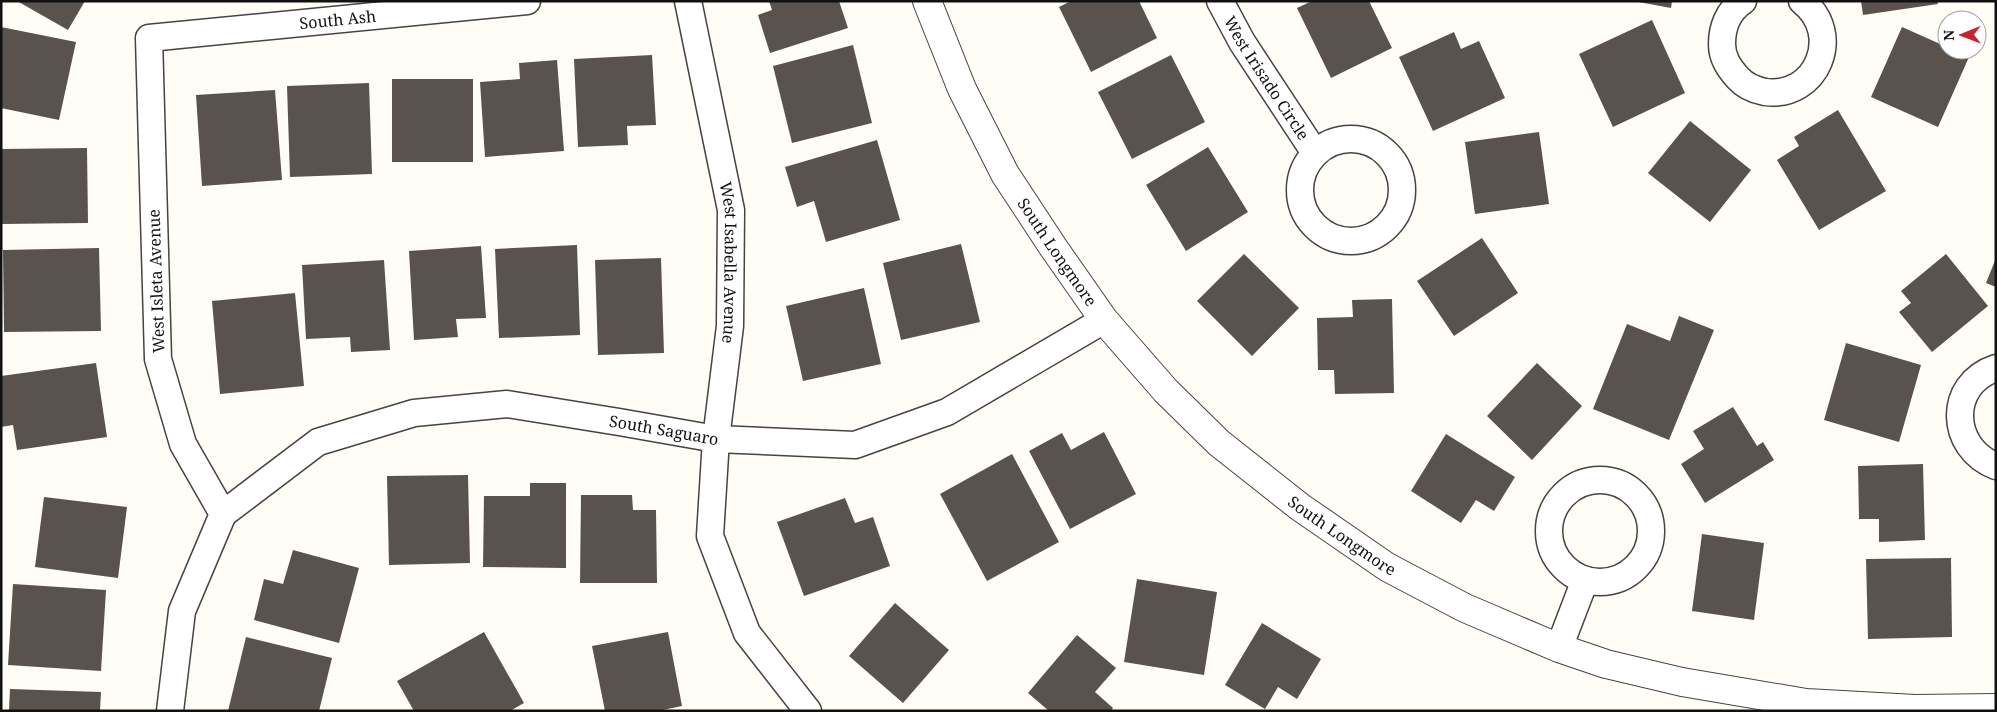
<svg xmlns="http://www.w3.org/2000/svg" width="1997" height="712" font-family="'Noto Serif',serif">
<rect width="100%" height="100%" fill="#fffdf5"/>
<path fill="#5a524d" d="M17,1h68l-17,29z
M769,1h70l9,27 -78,25 -12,-38 14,-5z
M1071,1h68l18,37 -66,34 -32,-65z
M1312,1h57l23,47 -61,30 -34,-70z
M1633,1h39l-1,7z
M1861,1h76l1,3 -75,11z
M1652,20l33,73 -72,34 -34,-73z
M1,27l75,15 -17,78 -58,-12z
M1902,27l45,20v3h6l16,7 -31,70 -67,-30z
M1454,32l7,17 18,-8 26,57 -72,33 -34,-74z
M853,45l19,78 -80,20 -19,-77z
M652,55l4,70 -29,1 1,19 -50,2 -4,-88z
M1171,55l34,67 -73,37 -34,-67z
M557,60l7,91 -79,6 -5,-75 40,-3 -1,-16z
M392,79h81v83h-81z
M369,83l3,91 -82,3 -3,-91z
M275,90l7,90 -80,6 -6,-91z
M1838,110l48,81 -67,39 -42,-70 22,-14 -5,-9z
M1690,121l61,49 -41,52 -62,-49z
M1539,132l10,72 -74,10 -10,-72z
M877,140l23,80 -74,22 -12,-41 -17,6 -12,-40z
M1208,147l40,65 -62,39 -40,-66z
M87,148l1,75 -86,1 -1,-75z
M1482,238l36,55 -64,43 -37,-55z
M961,244l19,78 -79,18 -18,-77z
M577,245l3,90 -81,3 -4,-89z
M481,246l5,72 -30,1 2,18 -44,3 -5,-89z
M99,248l2,83 -97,1 -1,-82z
M1244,254l55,54 -47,48 -55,-55z
M1946,254l42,52 -56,46 -33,-40 12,-9 -10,-12z
M661,258l3,95 -66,2 -3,-95z
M1996,258v29l-10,-4z
M384,260l6,90 -39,2 -1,-15 -44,2 -4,-74z
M864,288l17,76 -78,17 -17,-75z
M295,293l9,93 -84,8 -8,-93z
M1392,299l2,94 -59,1 -1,-24h-16l-1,-52 36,-1 -1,-17z
M1679,316l35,14 -45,110 -76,-31 34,-85 43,17z
M1846,343l75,22 -22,77 -75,-22z
M96,363l11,74 -90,13 -4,-25 -12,2v-51z
M1537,363l45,43 -50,54 -45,-44z
M1733,407l24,39 6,-4 11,18 -69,43 -24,-39 23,-15 -11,-18z
M1104,432l32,62 -66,35 -41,-78 33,-18 9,17z
M1446,434l69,43 -21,34 -18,-11 -15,23 -50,-32z
M1012,454l47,88 -72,39 -47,-87z
M1923,464l2,76 -46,2v-23h-20l-1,-53z
M468,475l2,88 -81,2 -2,-89z
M530,483h36v85l-83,-1 1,-71h46z
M581,495h51l1,15h23l1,73h-77z
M44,497l83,10 -9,71 -83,-11z
M845,498l10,25 18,-6 17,49 -86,30 -27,-74z
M1702,534l62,9 -10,77 -62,-9z
M293,550l66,18 -20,75 -85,-23 10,-41 19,5z
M1951,558l1,79 -84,2 -2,-80z
M1137,579l80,13 -13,83 -80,-13z
M13,584l93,6 -5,81 -93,-6z
M895,603l54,47 -46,53 -54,-47z
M1262,623l59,36 -24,40 -19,-12 -13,22 -40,-24z
M484,632l40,71 -14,8h-96l-17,-30z
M668,632l14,74 -24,5h-53l-13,-65z
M1077,635l39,33 -21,24 18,16 -2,3h-62l-21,-18z
M246,637l86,21 -13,53h-91z
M10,689l91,3 -1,19h-91z"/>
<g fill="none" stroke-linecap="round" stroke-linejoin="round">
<defs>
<g id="minor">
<path id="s1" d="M688,1l43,209 -1,116 -14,113 -6,97 37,97 61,78"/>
<path id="s2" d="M1220,1l22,41 73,111"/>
<path d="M1743,1c-15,10 -21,27 -21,43 0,14 7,24 16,34 7,8 17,12 27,14 52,7 79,-58 37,-91"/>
<circle cx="1351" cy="190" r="51"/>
<path d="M1996,368c-49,16 -47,80 0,98"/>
<circle cx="1600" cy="531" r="51"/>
<path id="s3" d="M223,514l95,-72 96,-29 93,-9 112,18 97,17 139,6 92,-33 157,-92"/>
<path d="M1559,648l26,-68"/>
<path id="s4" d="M170,711l12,-100 41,-97 -40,-70 -25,-85 -9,-321 378,-37"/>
</g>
<g id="tertiary">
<path id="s5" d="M927,1l35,88 43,85 48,73 51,73 62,71 53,52 81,64 87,60 78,41 94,40 47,16 76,18 124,21 109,6 81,-1"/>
</g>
</defs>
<use href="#minor" stroke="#444" stroke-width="29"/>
<use href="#tertiary" stroke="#444" stroke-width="30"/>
<use href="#minor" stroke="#fff" stroke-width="26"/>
<use href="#tertiary" stroke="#fff" stroke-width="28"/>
</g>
<g text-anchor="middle" stroke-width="5" stroke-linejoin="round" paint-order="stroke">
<g font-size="16" fill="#111" stroke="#fff">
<text dy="6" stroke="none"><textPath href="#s4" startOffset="886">South Ash</textPath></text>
<text dy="6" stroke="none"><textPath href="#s2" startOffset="90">West Irisado Circle</textPath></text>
<text dy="6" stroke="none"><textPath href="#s5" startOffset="284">South Longmore</textPath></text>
<text dy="6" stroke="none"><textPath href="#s1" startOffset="266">West Isabella Avenue</textPath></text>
<text transform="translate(156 281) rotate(-92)" y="6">West Isleta Avenue</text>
<text dy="6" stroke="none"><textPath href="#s3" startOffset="472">South Saguaro</textPath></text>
<text dy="6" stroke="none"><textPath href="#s5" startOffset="689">South Longmore</textPath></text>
</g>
</g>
<rect width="1997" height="712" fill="none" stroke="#111111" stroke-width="5"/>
<g transform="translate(1962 35) rotate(269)"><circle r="24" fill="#ffffff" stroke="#a0a0a0"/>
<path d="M0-4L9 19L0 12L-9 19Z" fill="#c4262e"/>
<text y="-8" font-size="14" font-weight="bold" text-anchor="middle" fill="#111111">N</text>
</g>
</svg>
